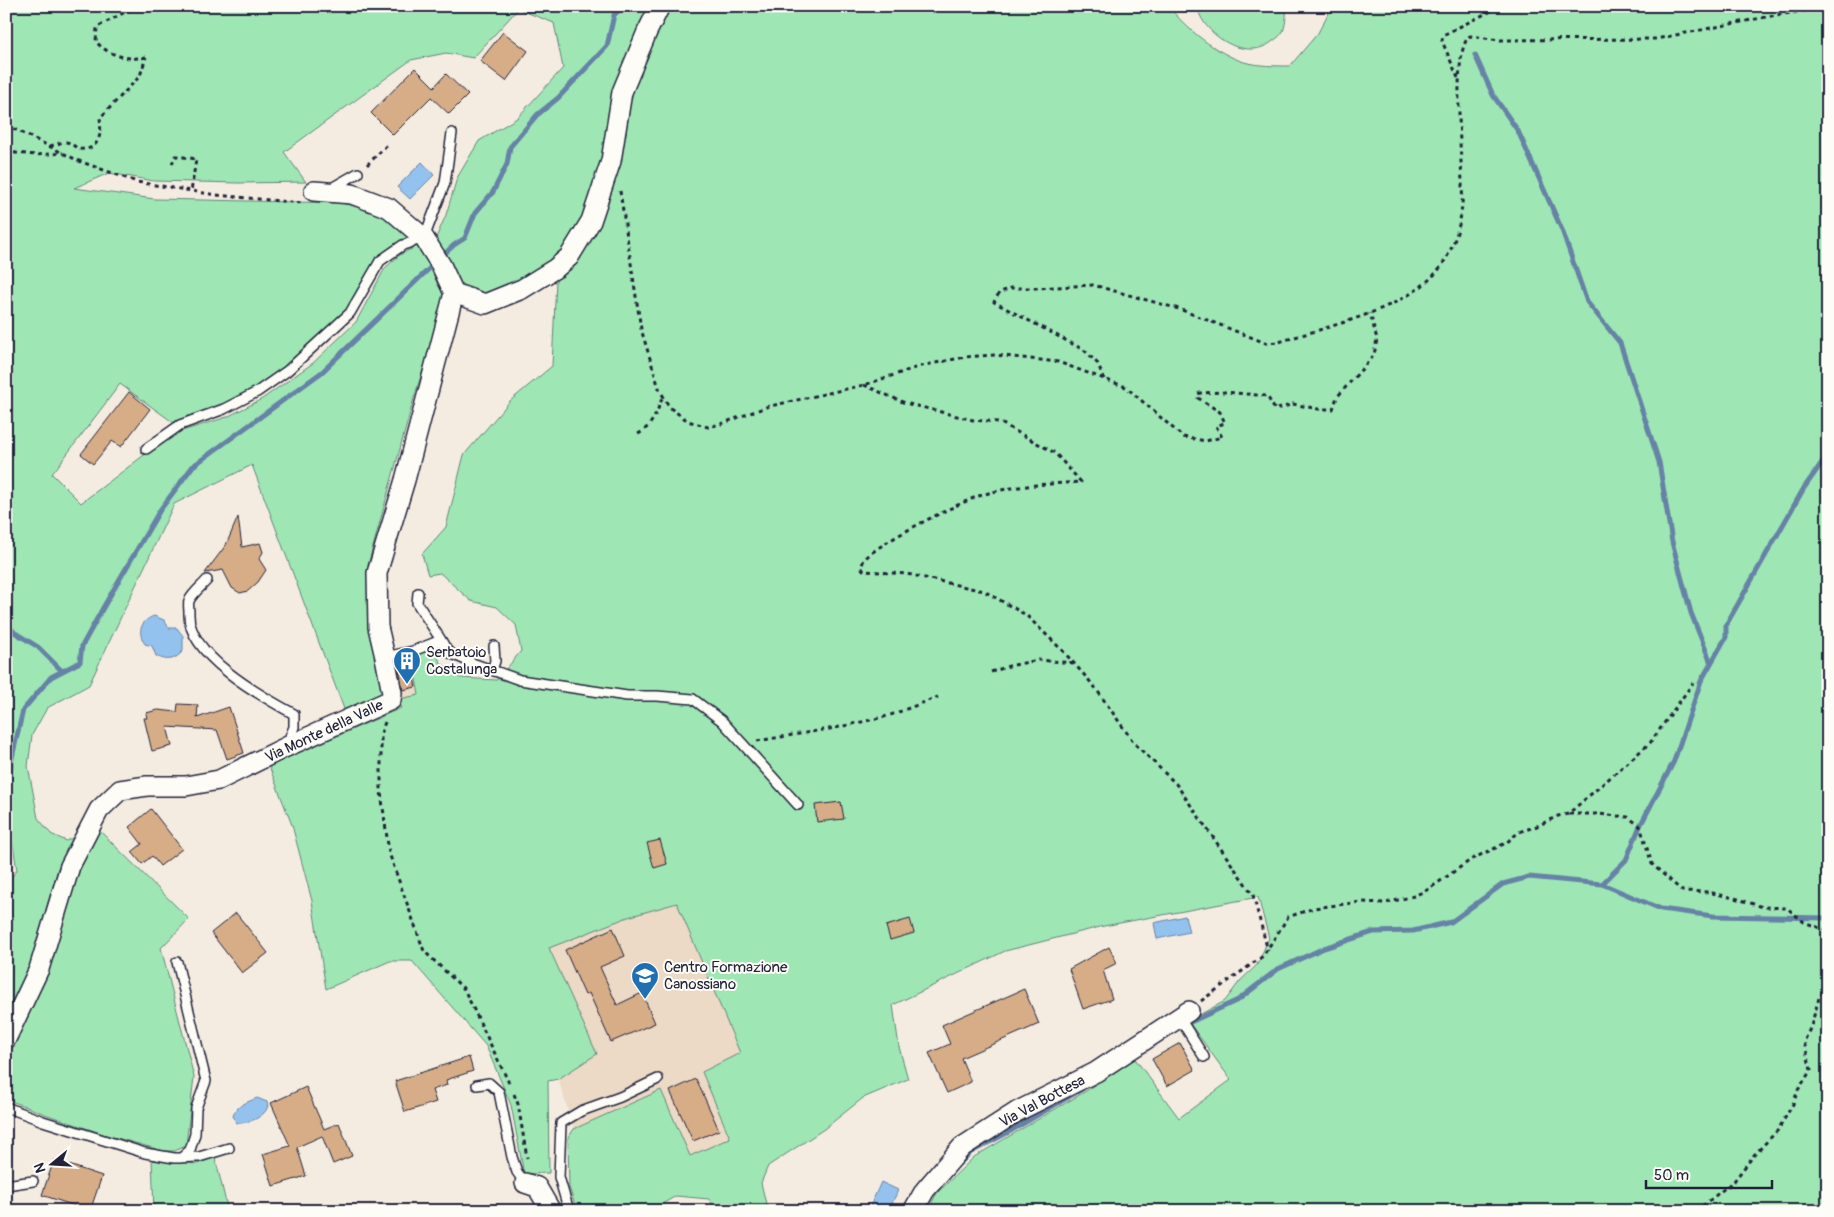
<svg xmlns="http://www.w3.org/2000/svg" width="1834" height="1217" font-family="Pangolin,sans-serif">
<rect width="100%" height="100%" fill="#f5ece1"/>
<filter id="ink" filterUnits="userSpaceOnUse"><feTurbulence type="fractalNoise" baseFrequency=".02" numOctaves="2"/><feDisplacementMap in="SourceGraphic" scale="10" xChannelSelector="R" yChannelSelector="G"/><feConvolveMatrix kernelMatrix="1 2 1 2 8 2 1 2 1" color-interpolation-filters="sRGB"/></filter>
<g filter="url(#ink)">
<path fill="#ecd9c6" d="M413,663l6,32 -20,4 -7,-31z
M677,903l63,150 -38,19 28,66 -40,18 -29,-66 -87,39 -16,-50 39,-25 -49,-107 80,-30z"/>
<path fill="#9ee7b5" stroke="#608478" d="M6,6h1163c15,22 49,48 75,56 14,4 31,4 46,4l28,-33 14,-27h496v1205h-901l10,-18 37,-36 112,-66 47,-35 46,62 52,-38 -43,-59 37,-20 15,-20 17,-16 12,-27 -11,-41 -154,29 -99,25 -112,54 6,42 9,32 -45,19 -39,31 -56,37 -7,17 5,21 4,7h-53l-8,-12 -33,-3 -26,15h-73l-8,-24 -1,-49 6,-9 87,-39 29,66 40,-18 -28,-66 38,-19 -63,-150 -49,14 -79,31 48,106 -39,25 -10,2 1,92 -25,1 -13,-69 -25,-59 -74,-85h-22l-64,28 -14,-88 -20,-76 -23,-59 132,-58 -2,-9 20,-4 -6,-32 -21,5 -2,-9 43,-13 7,16 20,16 37,2 24,-29 -5,-26 -19,-18 -26,-6 -31,-28 -12,2 -6,-21 24,-27 18,-72 46,-54 42,-35 4,-86 -16,-13 -38,23 -22,7 -20,-12 -9,-23 -16,-22 11,-25 11,-37 22,-37 38,-23 46,-50 -9,-45 -36,-14 -45,49 -27,-5 -35,7 -127,92 22,30 -67,1 -85,-2 -45,-8 -35,15 81,11 186,4 38,9 38,25 -22,7 -19,14 -30,52 -63,58 -28,19 -33,19 -48,17 -54,-39 -68,90 29,29 75,-57 23,-14 48,-15 35,-18 51,-36 43,-41 29,-54 16,-14 19,-9 18,40 8,12 -32,101 -46,167 1,52 17,79 -42,13 -92,-244 -78,39 -85,181 -42,23 -15,27 -4,31 10,52 13,16 15,7 10,-5 -17,29 -30,103 -23,45v-129l11,-14 -8,-50 -3,-1z
M1197,6h90c-1,8 -1,21 -5,27 -2,3 -6,6 -9,8 -26,22 -70,-5 -76,-35z
M99,830l90,89 -28,29 33,129 -8,68 -11,6h-11l-58,-16 -61,-21 -39,-15v-43l7,-12 63,-176z
M215,1157l13,54h-74l-2,-51 45,4z"/>
<path fill="#94c2ee" stroke="#6682a6" d="M422,162l12,13 -24,24 -13,-12z
M154,616l10,4 5,8h8l6,8v15c-8,9 -15,11 -27,5l-4,-10 -7,-2c-8,-11 -5,-23 9,-28z
M1185,916l4,16 -32,7 -3,-16z
M257,1098l10,4 1,4c-3,11 -20,18 -31,17l-4,-7c3,-11 15,-14 24,-18z
M881,1182l17,8 -9,21h-21z"/>
<g fill="none" stroke-linecap="round" stroke-linejoin="round">
<path stroke="#6682a6" stroke-width="5" d="M1475,55l18,40 25,36 44,99 25,72 33,41 39,119 13,80 19,71 20,50
M441,257l13,-12 11,-7 10,-25 18,-21 14,-28 3,-17 27,-32 21,-17 49,-52 7,-31 9,-9
M6,623l8,9 24,15 24,24
M6,817l5,-55 12,-52 28,-33 29,-15 2,-16 22,-40 56,-96 33,-44 129,-94 113,-109
M1602,884l24,-24 14,-34 34,-65 27,-80 25,-44v-12l78,-137 24,-34
M1182,1026l56,-26 40,-31 46,-21 49,-16 40,-1 38,-9 52,-38 26,-7 73,7 59,25 52,7 115,2
M961,1162l10,-10 36,-19 75,-44"/>
</g>
<path fill="#d7ad88" stroke="#22223b" d="M503,32l25,19 -22,30 -26,-20z
M415,68l19,19 12,-13 22,21 -19,19 -18,-17 -38,38 -22,-22z
M129,392l21,17 -29,38 -9,-6 -19,23 -12,-10z
M238,517l4,30 18,-4 3,9 -4,7 7,11 -8,12 -10,9 -8,2 -8,-5 -9,-18 -18,3 21,-28z
M411,666l5,21 -13,3 -4,-22z
M178,704l20,1 -1,13 32,-11 15,46 -17,6 -10,-29 -50,-3 5,19 -20,5 -8,-33h3l-1,-5 12,-3 19,2z
M841,802l3,17 -27,3 -2,-17z
M151,809l31,40 -22,17 -8,-10 -10,8 -10,-12 10,-8 -13,-17z
M660,840l7,24 -13,4 -7,-25z
M236,913l32,40 -26,20 -31,-40z
M910,919l4,14 -24,7 -4,-14z
M613,928l12,28 -25,11 17,38 25,-12 13,30 -44,19 -22,-49 -4,2 -20,-45z
M1109,947l8,16 -14,7 9,29 -29,10 -14,-40z
M1024,989l15,35 -78,34 10,24 -24,11 -18,-40 21,-9 -8,-19z
M1180,1043l15,27 -28,16 -15,-27z
M469,1057l4,14 -27,9 1,5 -15,5 4,12 -31,10 -10,-31z
M696,1079l23,51 -26,11 -23,-50z
M306,1087l18,42 15,-6 13,33 -19,8 -11,-28 -25,11 9,29 -33,10 -10,-32 27,-8 -19,-43z
M54,1160l48,16 -12,35 -48,-16z"/>
<g fill="none" stroke-linecap="round" stroke-linejoin="round">
<defs>
<path id="service" d="M330,189l28,-16
M146,449l34,-24 44,-16 33,-17 30,-21 63,-58 30,-52 23,-16 21,-7 21,-55 7,-50
M207,580c-5,6 -15,14 -18,21 -1,3 0,8 0,12 -2,42 72,83 105,101v13l-7,17
M441,640l7,12 24,11 48,17 107,16h30l36,3 29,22 76,84
M385,657l28,-6 28,-11 -24,-37 1,-10
M492,670l3,-9 -1,-15
M177,962l29,119 -10,27 -1,26 -5,16 -9,8
M1179,1017l25,40
M477,1085l12,-2 10,9 13,65 5,15 8,11
M6,1107l37,14 102,32 29,5 25,-1 30,-9
M6,1185l27,-4
M569,1211l-10,-34 2,-54 20,-12 39,-14 38,-18"/>
<path id="minor" d="M454,293l31,11 37,-15 34,-21 13,-11 22,-36 20,-60 11,-69 25,-60 13,-26
M6,1039l33,-70 31,-103 29,-56 21,-20 27,-4h39l33,-6 67,-33 105,-47 1,-7 -7,-36 -7,-30 -1,-54 28,-93 49,-187 -13,-28 -17,-27 -35,-30 -37,-14 -38,-3
M525,1183l12,4 14,24
M913,1211l12,-21 37,-43 56,-36 78,-39 93,-61"/>
</defs>
<use href="#service" stroke="#22223b" stroke-width="12"/>
<use href="#minor" stroke="#22223b" stroke-width="22"/>
<path stroke="#22223b" stroke-width="3" stroke-dasharray="4 4" stroke-linecap="butt" d="M146,57c-19,4 -37,-2 -50,-15l1,-15 32,-17 23,-4
M1458,78l-16,-37 1,-6 58,-29
M6,125l73,36 58,21 79,13 86,8
M50,146c5,-1 11,-4 16,-4 5,0 9,6 14,7 20,2 22,-17 20,-31l40,-42 6,-19
M6,152l30,3 27,-2
M172,164l3,-8h2l19,3 -5,33
M367,165l21,-21
M620,191l21,138 18,59 10,19 19,14 20,6 13,-3 45,-17 98,-22 57,-19 44,-9 30,-2 63,7 68,25 57,50 23,4 16,-4 -6,-11 9,-3 -5,-11 -22,-14v-4l2,-1 25,-1 42,4 8,14 18,-6 25,5h15l4,-12 37,-42 3,-16 -7,-26
M1104,379l-6,-15 -14,-14 -90,-48 5,-9 11,-5h27l56,-3 86,24 87,34 13,-1c46,-15 118,-30 153,-65 15,-15 24,-36 28,-57 2,-11 3,-24 2,-34 0,-25 -11,-138 8,-150l30,4 156,-1 120,-24 52,-7
M864,385l41,18 68,17 26,2 56,31 26,29c-33,2 -67,3 -99,13 -22,7 -105,48 -118,65 -1,1 -2,6 -3,7l3,4 43,3 77,17 42,24 37,36 31,35 40,57 42,41 77,111 15,56
M638,434c15,-8 19,-23 25,-38
M991,672l18,-6 29,-6 36,3
M385,722l-4,11v59l8,61 35,98 40,38 45,94
M757,741l78,-13 53,-12 50,-19
M1569,814h29l30,3 12,9 12,38 30,27 26,1 30,7 25,8 24,1 17,14 24,9
M1201,1001l62,-45 25,-39 26,-9 47,-6 25,1 28,-7 15,-7 43,-30 34,-16 13,-11 18,-6 21,-10 10,-2 82,-71 43,-60
M514,1094l4,10 9,54
M1696,1211l38,-30 20,-26 24,-25 15,-26 5,-14 13,-20 -7,-28 7,-16 8,-28 9,-12"/>
<use href="#service" stroke="#fdfcf7" stroke-width="9"/>
<use href="#minor" stroke="#fdfcf7" stroke-width="19"/>
</g>
</g>
<defs>
<symbol id="building-pin" viewBox="-11 -11 22 30"><path d="M0 17L-7.5 6A9.5 9.5 0 1 1 7.5 6Z" fill="#1f6fb2" stroke="#fdfcf7"/><path d="M-4-6H4V6H1V3H-1V6H-4ZM-2.5-4.3h1.7v1.8h-1.7ZM.8-4.3h1.7v1.8H.8ZM-2.5-1h1.7V.8h-1.7ZM.8-1h1.7V.8H.8Z" fill="#fff"/></symbol>
<symbol id="school-pin" viewBox="-11 -11 22 30"><path d="M0 17L-7.5 6A9.5 9.5 0 1 1 7.5 6Z" fill="#1f6fb2" stroke="#fdfcf7"/><path d="M0-5L7-2L0 1L-7-2ZM-4 1L0 2.5L4 1V4Q0 6-4 4Z" fill="#fff"/></symbol>
</defs>
<g fill-rule="evenodd">
<use href="#building-pin" x="391" y="645" width="32" height="43"/>
<use href="#school-pin" x="629" y="960" width="32" height="43"/>
</g>
<g text-anchor="middle" stroke-width="4" stroke-linejoin="round" paint-order="stroke">
<g font-size="15" fill="#22223b" stroke="#fdfcf7" text-anchor="start">
<text x="426" y="657">Serbatoio<tspan x="426" dy="17">Costalunga</tspan></text>
<text x="664" y="972">Centro Formazione<tspan x="664" dy="17">Canossiano</tspan></text>
</g>
<g font-size="15" fill="#22223b" stroke="#fdfcf7">
<text transform="translate(324 731) rotate(-25)" y="5">Via Monte della Valle</text>
<text transform="translate(1042 1101) rotate(-28)" y="5">Via Val Bottesa</text>
</g>
</g>
<rect width="1834" height="1217" fill="none" stroke="#fdfcf7" stroke-width="25"/>
<rect x="12" y="12" width="1809" height="1192" fill="none" stroke="#22223b" stroke-width="2" filter="url(#ink)"/>
<g transform="translate(52 1164) rotate(252)" stroke="#fdfcf7" stroke-width="4" paint-order="stroke">
<path d="M0-4L9 19L0 12L-9 19Z" fill="#22223b"/>
<text y="-8" font-size="14" font-weight="bold" text-anchor="middle" fill="#22223b">N</text>
</g>
<path d="M1646 1180v8h126v-8" fill="none" stroke="#22223b" stroke-width="2.5"/>
<text x="1654" y="1180" font-size="15" fill="#22223b" stroke="#fdfcf7" stroke-width="4" paint-order="stroke">50 m</text>
</svg>
